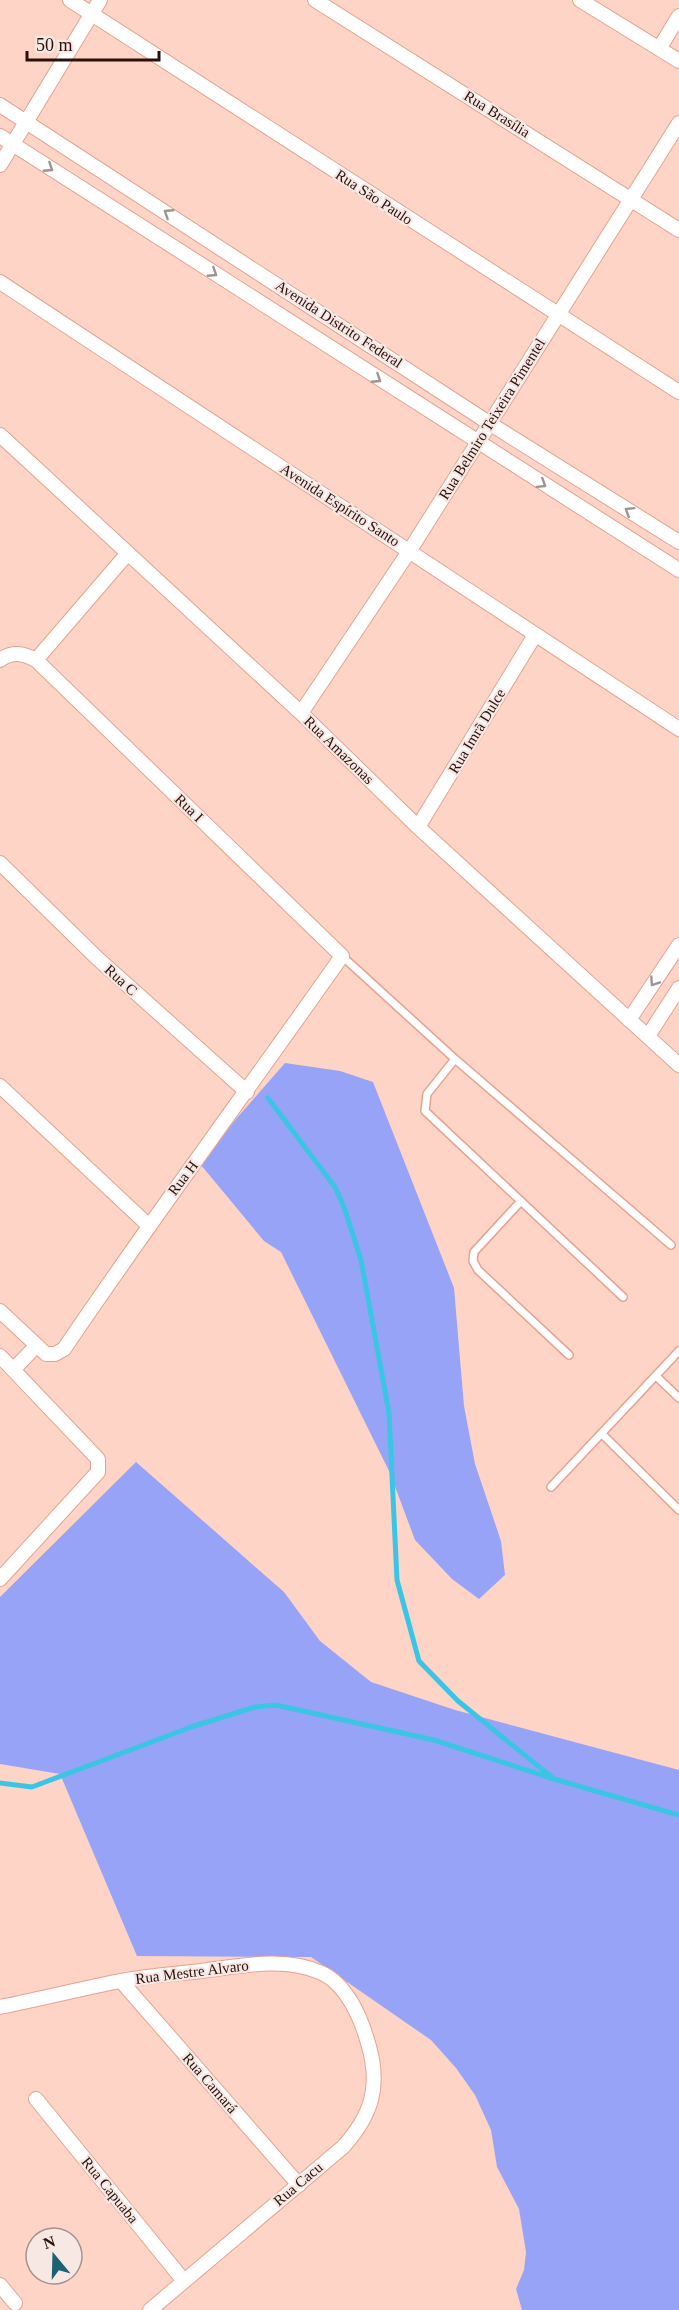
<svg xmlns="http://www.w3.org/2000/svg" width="679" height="2310" font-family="'Times New Roman',serif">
<rect width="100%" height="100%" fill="#fed4c7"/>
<path fill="#97a3f7" d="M285,1063l55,8 33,11 81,206 10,118 11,58 26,77 4,34 -26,24 -27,-20 -37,-39 -25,-67 -109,-221 -17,-11 -63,-76 35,-46z
M136,1462l148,130 36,49 51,41 84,28 224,60v540h-157l-6,-21 8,-19 2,-18 -7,-43 -22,-42 -6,-37 -16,-35 -19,-27 -25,-28 -120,-83 -174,-1 -77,-182 -60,-10v-167z"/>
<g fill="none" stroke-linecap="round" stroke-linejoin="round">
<path stroke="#3bc5e4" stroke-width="5" d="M268,1098l67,89 9,20 17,53 28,153 8,167 22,81 39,40 96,78
M0,1783l32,4 159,-60 64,-20 21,-2 158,35 120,39 125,36"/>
<defs>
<path id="service" d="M342,956l113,103 216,186
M455,1059l-28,35 -2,17 198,186
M521,1201l-47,51 -1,9 5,9 91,85
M657,1377l22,21
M602,1434l77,76
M551,1487l128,-136"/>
<path id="minor" d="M70,0l609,392
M315,0l364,230
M580,0l99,61
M659,49l20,-33
M0,105l489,318 190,119
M0,136l679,434
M0,165l100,-165
M0,282l679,447
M0,435l301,278 117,114 261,238
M0,660c12,-9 23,-7 36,0l306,296c-92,131 -188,260 -278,393l-9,5h-9l-46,-43
M36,660l92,-107
M301,713l109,-163 269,-427
M418,827l117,-192
M0,863l97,95 150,134
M629,1020l50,-75
M648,1036l31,-48
M0,1086l148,139
M0,1356l98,103v13l-98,107
M14,1369l22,-23
M121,1981l178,204
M0,2007c40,-8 80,-18 120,-26 27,-5 54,-7 81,-10 39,-5 84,-15 121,2 25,12 39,45 46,70 13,43 4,72 -25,104l-193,163
M36,2099l148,182
M0,2285l15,18"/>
</defs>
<use href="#service" stroke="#e6a28f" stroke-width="10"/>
<use href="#minor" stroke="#e6a28f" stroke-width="16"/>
<use href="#service" stroke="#fff" stroke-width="7"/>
<use href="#minor" stroke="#fff" stroke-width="14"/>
</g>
<defs><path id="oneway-chevron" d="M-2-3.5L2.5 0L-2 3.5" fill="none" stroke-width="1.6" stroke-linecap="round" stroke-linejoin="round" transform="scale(1.5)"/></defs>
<g stroke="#9f9491">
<use href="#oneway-chevron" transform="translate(49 168) rotate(33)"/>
<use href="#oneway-chevron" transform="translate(168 213) rotate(-147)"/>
<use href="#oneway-chevron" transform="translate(213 273) rotate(33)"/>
<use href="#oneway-chevron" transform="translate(377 379) rotate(33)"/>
<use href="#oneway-chevron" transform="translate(542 484) rotate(32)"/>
<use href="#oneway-chevron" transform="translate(629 511) rotate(-148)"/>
<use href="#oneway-chevron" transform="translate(654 982) rotate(124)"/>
</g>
<g text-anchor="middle" stroke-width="4.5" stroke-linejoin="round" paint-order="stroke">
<g font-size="15" fill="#29110a" stroke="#f7e8e4">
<text transform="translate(497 114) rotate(32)" y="5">Rua Brasília</text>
<text transform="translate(374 197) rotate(33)" y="5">Rua São Paulo</text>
<text transform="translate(339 324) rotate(33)" y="5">Avenida Distrito Federal</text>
<text transform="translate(492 419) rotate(-58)" y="5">Rua Belmiro Teixeira Pimentel</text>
<text transform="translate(340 505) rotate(33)" y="5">Avenida Espírito Santo</text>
<text transform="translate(477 731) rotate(-59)" y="5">Rua Imrã Dulce</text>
<text transform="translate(339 750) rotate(44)" y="5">Rua Amazonas</text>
<text transform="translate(189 808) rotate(44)" y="5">Rua I</text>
<text transform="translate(121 980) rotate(42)" y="5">Rua C</text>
<text transform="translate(183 1178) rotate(-53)" y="5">Rua H</text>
<text transform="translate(192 1972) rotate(-7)" y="5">Rua Mestre Alvaro</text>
<text transform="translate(210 2083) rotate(49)" y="5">Rua Camará</text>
<text transform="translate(298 2184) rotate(-40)" y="5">Rua Cacu</text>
<text transform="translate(110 2190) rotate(51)" y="5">Rua Capuaba</text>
</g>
</g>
<g transform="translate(54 2256) rotate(341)"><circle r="28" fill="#f7e8e4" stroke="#a5928d" stroke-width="1.5"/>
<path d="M0-4.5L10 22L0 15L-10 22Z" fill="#1c6272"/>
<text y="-9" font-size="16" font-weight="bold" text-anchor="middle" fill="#29110a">N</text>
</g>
<path d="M27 51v9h132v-9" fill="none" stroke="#29110a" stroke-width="3"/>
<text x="36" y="51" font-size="18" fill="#29110a" stroke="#f7e8e4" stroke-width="4.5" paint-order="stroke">50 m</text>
</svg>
